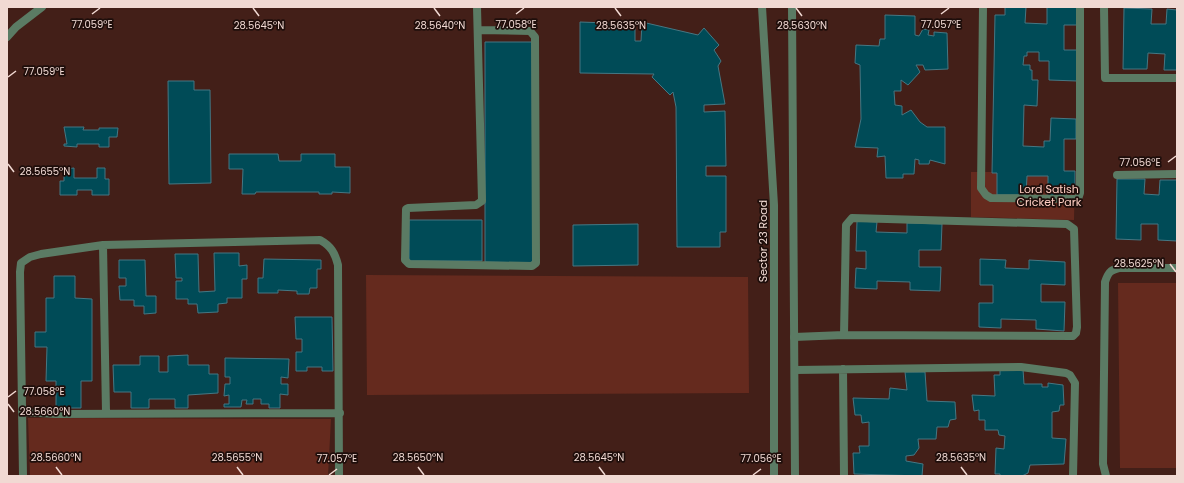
<svg xmlns="http://www.w3.org/2000/svg" width="1184" height="483" font-family="Poppins,sans-serif">
<rect width="100%" height="100%" fill="#431f18"/>
<path fill="#652a1e" d="M971,172h104l-1,48 -103,-3z
M366,275l382,2 1,116 -382,2z
M1118,283h59v185h-57z
M28,418l303,1 -3,57h-298z"/>
<path fill="#004b57" stroke="#457783" d="M1005,7h21l-1,16 22,1v-17h31v18h-14v25h14l-1,31 -28,-1v-19h-10v-9h-12v4h-3l-1,9h7v5h2v10h6l-1,26 -13,-1 -1,41 21,1v-6h6l1,-23 25,1v20h-12v32h11v19h-9v7l-18,-1v-20h-21l-1,19h-29v-22h-5l3,-158h10z
M1124,8l28,1 -1,15h15l1,-15 10,1v60h-13l1,-16 -17,-1 -1,16h-24z
M885,15l30,1v19l4,1 4,-7 6,1 -1,5 6,1v-4l13,1 1,36 -23,1 -2,-5h-7l4,7 -12,13 -7,-5v11h-7l1,14 7,1v9l9,-5 9,12 7,5h18v37l-15,-4 -1,4h-10v-4l-4,-1 -1,15h-11v4h-17l-1,-22 -8,1 1,-9 -23,-1 6,-28 -1,-54 -5,-2 1,-18 23,1 1,-7h5z
M580,22l55,2v17h6l1,-19 56,13 6,-7 15,17 -5,5 7,11 -3,5 7,38 -21,1v7l21,-1 1,55h-20v10h20v56h-6v15h-43l-1,-140 -3,-15 -3,3 -18,-18 2,-3 -74,-1z
M485,42h47l1,221 -48,-1z
M168,81h26v9h16l1,93 -42,1z
M64,127h20l-1,3h16v-2h19l-1,9h-8v10h-10v-3h-22v3l-13,-1v-2h3z
M229,154h49l1,7h22v-7h34v13h15v26l-18,-1v2h-13v-2h-63l-1,2h-13l1,-25h-14z
M74,168v10h23v-10h8v11h4v16h-17v-5h-15v5h-17v-14h4v-12z
M1117,179h28l-1,15 15,1 1,-15h17v61l-19,-1v-16h-17v16l-25,-1z
M409,220h73v41h-73z
M857,221l20,1 -1,10 31,1v-10l35,1 -1,26h-22v17h22l-1,24 -30,-1v-8l-33,-1v8l-22,-1 1,-20 10,1v-18h-10z
M638,224v41l-65,1v-41z
M214,253h25v13l8,-1v14h-5v19h-15v5l-9,1v8l-20,1 -1,-9h-9v-5h-12v-18h6v-3h-6l-1,-24h23l1,38 16,-1z
M264,259l57,1v9h-4v19h-7l-1,6h-12v-3l-19,-1v3h-20v-15h5z
M980,259l26,1 -1,8 24,1v-9l36,2v23l-24,-1v18h24l-1,29 -28,-2v-9l-35,-1v9l-22,-1v-24h14v-18h-13z
M119,260h26l1,36h10v17l-12,1v-8h-10v-6h-14l-1,-14h7v-8h-7z
M54,276h21v22l17,1v82h-11v27h-25v-27h-10l1,-34h-12v-15h11v-34h8z
M295,317h37l1,54h-11v-4h-15v4h-11v-19h6v-13h-6z
M188,355v10h21v9h9v19l-30,2v13h-13v-9h-26v9h-18v-16h-17l-1,-27h27v-9h19v16h9v-16z
M225,358l64,1 -1,19 -7,-1v7h7v11l-8,-1v14h-11v-4h-8v-5h-8v5h-7l1,-4h-5l-1,7h-17v-3h5v-9l-5,1 1,-12h5v-7h-5z
M1000,369h23l1,15h18v3h6v-4l15,2 1,20h-4l-1,6 -7,1v26l14,1 -2,25 -34,1 -2,8 -6,3h-22v-2h-5l1,-26 8,1 1,-13 -6,-1 -1,-5h-13v-10h-6v-10l-5,1 -2,-16 23,1 -1,-21h6z
M905,372h20l2,29 28,1 1,17 -6,1 -2,7h-11l-1,12h-18l1,9 -5,7 -8,1v5l17,3 -1,12 -68,-2 -1,-21h7l-1,-7h10v-24l-7,1 -1,-8h-6l-2,-17 36,1 1,-11 17,2z"/>
<g fill="none" stroke-linecap="round" stroke-linejoin="round">
<path stroke="#5b7b64" stroke-width="8" d="M477,7l5,194 -6,4 -68,3 -2,1 -1,51 4,4 123,2 4,-3 -1,-226 -5,-6 -52,-1
M1104,7l1,71h72
M1117,175l60,-1
M103,245l3,167
M23,412l33,2 284,-1
M23,476l-3,-204 1,-9 9,-6 11,-3 62,-9 217,-5c11,6 15,13 18,25l1,211"/>
<path stroke="#5b7b64" stroke-width="8" d="M983,7l-2,181 5,7 5,3 87,1 2,-6v-186
M7,37l9,-10 26,-20
M794,337l50,-2 229,1 3,-3 1,-6 -3,-98 -7,-5 -215,-6 -6,7 -2,110
M843,369l1,107
M795,370l226,-3 45,6 4,2 5,8 -2,93
M1106,476l-3,-12 2,-182c3,-9 5,-12 14,-14h58"/>
<path stroke="#5b7b64" stroke-width="8" d="M762,7l12,198v271
M792,7l3,469"/>
</g>
<path fill="none" stroke="#f1d9d3" stroke-width="1.5" d="M253,8l6,8M434,8l6,8M615,8l6,8M796,8l6,8M92,14l8,-6M516,14l8,-6M941,14l8,-6M8,77l8,-6M1168,162l8,-6M8,164l6,8M1170,264l6,8M8,397l8,-6M8,404l6,8M56,467l6,8M237,467l6,8M418,467l6,8M599,467l6,8M961,467l6,8M329,475l8,-6M753,475l8,-6"/>
<g text-anchor="middle" stroke-width="3.5" stroke-linejoin="round" paint-order="stroke">
<g font-size="11" fill="#fdcdc2" stroke="#1e0e0b">
<text x="1049" y="193">Lord Satish<tspan x="1049" dy="13">Cricket Park</tspan></text>
</g>
<g font-size="11" fill="#f1d9d3" stroke="#1e0e0b">
<text transform="translate(763 241) rotate(-90)" y="4">Sector 23 Road</text>
</g>
</g>
<g font-size="10" text-anchor="middle" fill="#f1d9d3" stroke="#1e0e0b" stroke-width="3.5" stroke-linejoin="round" paint-order="stroke">
<text x="92" y="28">77.059°E</text>
<text x="516" y="28">77.058°E</text>
<text x="941" y="28">77.057°E</text>
<text x="259" y="29">28.5645°N</text>
<text x="440" y="29">28.5640°N</text>
<text x="621" y="29">28.5635°N</text>
<text x="802" y="29">28.5630°N</text>
<text x="44" y="75">77.059°E</text>
<text x="1140" y="166">77.056°E</text>
<text x="45" y="175">28.5655°N</text>
<text x="1139" y="267">28.5625°N</text>
<text x="44" y="395">77.058°E</text>
<text x="45" y="415">28.5660°N</text>
<text x="56" y="461">28.5660°N</text>
<text x="237" y="461">28.5655°N</text>
<text x="418" y="461">28.5650°N</text>
<text x="599" y="461">28.5645°N</text>
<text x="961" y="461">28.5635°N</text>
<text x="337" y="462">77.057°E</text>
<text x="761" y="462">77.056°E</text>
</g>
<rect width="1184" height="483" fill="none" stroke="#f1d9d3" stroke-width="16"/>
</svg>
